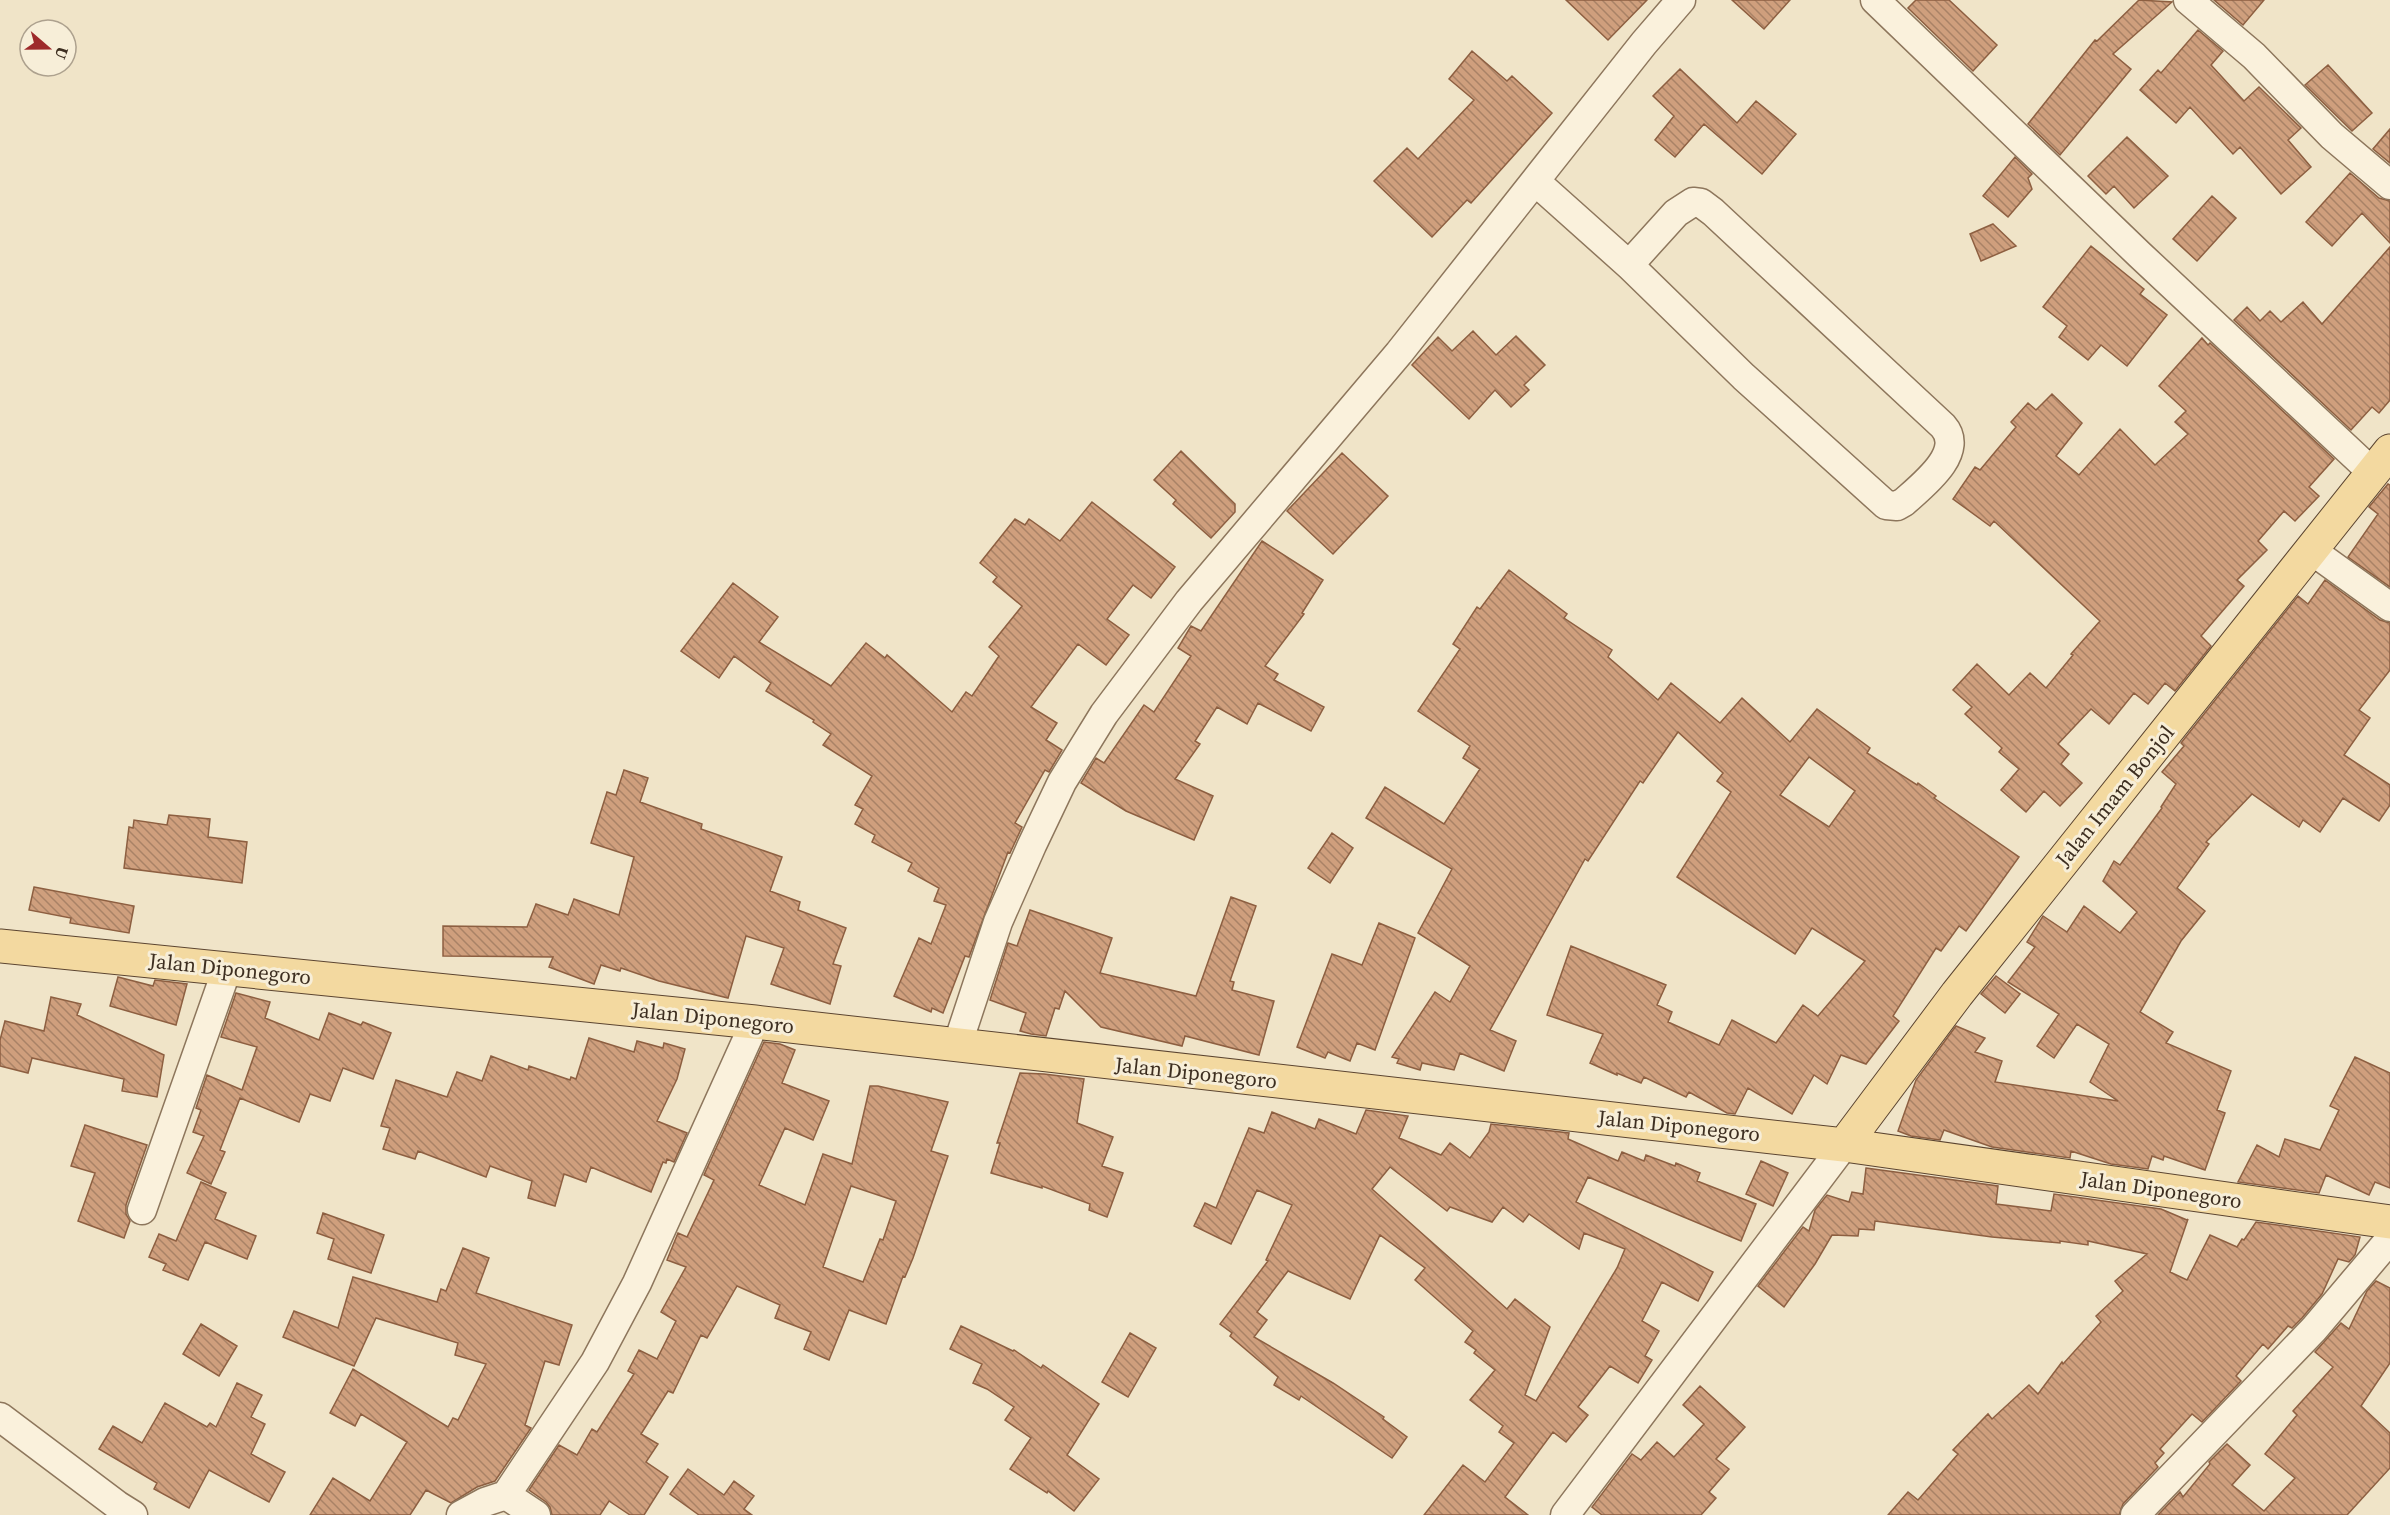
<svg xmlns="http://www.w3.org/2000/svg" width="2390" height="1515" font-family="'Source Serif 4',serif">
<defs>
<pattern id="building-back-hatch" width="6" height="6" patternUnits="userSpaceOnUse" patternTransform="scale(1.5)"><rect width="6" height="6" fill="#cf9f7d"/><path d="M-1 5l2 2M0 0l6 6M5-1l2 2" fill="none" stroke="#a98266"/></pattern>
</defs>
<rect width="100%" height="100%" fill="#f0e4c8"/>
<path fill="url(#building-back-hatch)" stroke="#8d5f41" stroke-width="1.5" fill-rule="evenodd" d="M1566,0h81l-39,40z
M1732,0h58l-26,29z
M1916,0h33l48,45 -24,26 -65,-63z
M2139,0l33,2 -59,52 18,15 -71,86 -32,-31 67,-84 2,1z
M2214,0h50l-21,25z
M2198,30l25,21 -12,14 33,36 15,-14 42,41 -13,12 23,27 -30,27 -41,-47 -7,7 -43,-47 -14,16 -36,-33 18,-20 3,3z
M1472,51l35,30 5,-5 40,37 -81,90 -4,-3 -35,37 -58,-56 33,-33 11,11 56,-59 -25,-21z
M2328,65l44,48 -20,18 -47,-46z
M1680,69l57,54 19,-22 40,33 -34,40 -58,-50 -29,33 -20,-17 19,-24 -21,-20z
M2390,129v34l-17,-14z
M2127,137l41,39 -34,32 -20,-22 -8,8 -18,-18z
M2015,157l17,17 -4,4 4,11 -24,28 -25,-21z
M2350,173l29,25 11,3v42l-28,-30 -30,33 -26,-24z
M2212,196l24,22 -39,43 -24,-22z
M1993,224l23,22 -35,15 -11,-27z
M2091,246l53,43 -4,5 27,21 -40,51 -26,-21 -13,15 -29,-23 8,-11 -24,-19z
M2390,247v153l-11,13 -7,-6 -21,23 -117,-110 13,-13 13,14 10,-10 11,11 22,-20 19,22z
M1473,331l23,24 20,-19 29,29 -21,20 5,5 -18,17 -16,-17 -26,29 -57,-54 26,-28 14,14z
M2202,338l6,7 2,-2 124,116 -25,28 10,9 -24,25 -11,-10 -26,30 9,9 -30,30 7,6 -43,50 10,10 -36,45 -10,-8 -17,21 -14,-11 -25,31 -18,-15 -33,35 11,10 -8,10 21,19 -22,23 -16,-15 -18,21 -25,-22 18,-21 -20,-17 3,-4 -37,-34 7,-7 -19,-17 24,-26 32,31 21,-22 16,15 27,-33 -2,-1 29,-33 -106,-100 -4,5 -37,-27 22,-32 5,3 36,-43 -5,-5 17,-19 8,7 16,-16 30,29 -26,33 23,19 41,-46 35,36 33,-31 -13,-12 11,-11 -27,-25z
M1181,451l54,53v8l-24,26 -38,-34 3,-4 -22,-20z
M1342,453l46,43 -55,58 -46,-43z
M2388,484l2,1v102l-42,-30 30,-43 -9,-7z
M1092,502l83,65 -24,31 -18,-13 -26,34 22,16 -23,30 -28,-21 -47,63 26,16 -11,17 16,10 -13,22 -4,-2 -30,53 7,4 -12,26 -2,-1 -39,105 -4,-1 -22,57 -11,-5 -1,4 -37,-16 25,-58 12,6 15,-39 -12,-4 5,-13 -31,-17 4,-8 -40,-21 3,-7 -20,-11 8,-15 -8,-4 17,-29 -49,-31 8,-11 -18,-12 1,-2 -48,-29 5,-8 -37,-27 -15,22 -38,-27 52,-68 45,34 -19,25 72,44 35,-43 19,15 2,-3 65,57 14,-20 6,4 27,-40 -10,-9 33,-41 -29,-24 4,-5 -17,-14 35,-44 10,6 4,-6 31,22z
M1262,541l61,39 -21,33 2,1 -39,52 13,8 -4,6 50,27 -13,24 -53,-28 -11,21 -30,-17 -22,34 5,3 -25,35 38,17 -19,44 -68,-29 -45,-28 15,-25 8,5 40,-58 10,7 37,-56 -13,-8 13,-22 10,5z
M1509,570l58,44 -3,4 48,32 -4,7 50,43 13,-17 49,40 22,-25 48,44 27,-33 53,39 -3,5 50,32 1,-2 18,13 -2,2 85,59 -53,74 -7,-5 -18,25 -5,-3 -43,68 6,5 -33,43 -25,-9 -14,29 -13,-9 -22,39 -44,-26 -13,26 -8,-1 -38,-21 -3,5 -42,-20 -3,6 -24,-10v2l-27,-12 13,-29 -56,-19 24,-69 95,39 -9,20 15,7 -4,10 51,23 13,-25 44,23 27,-38 15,11 47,-55 -53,-33 -17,26 -118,-77 54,-85 -14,-11 6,-8 -45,-41 -35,51 -3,-2 -52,80 -3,-2 -95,171 26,11 -12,30 -44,-18 -6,17 -32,-7 -2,7 -23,-7 2,-4 -7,-2 43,-65 15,10 20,-36 -52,-33 34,-64 -86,-51 19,-31 59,37 36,-55 -17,-11 7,-12 -52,-35 42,-62 -7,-5 24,-37 3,2zM1809,757l46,34 -26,36 -49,-32z
M2325,580l55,40 10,3v47l-31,40 11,8 -26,37 46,30v20l-11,16 -36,-23 -23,34 -17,-12 -4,7 -47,-33 -46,48 3,2 -32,44 28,23 -24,30 -41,71 33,20 -7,11 65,28 -14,39 8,3 -20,57 -41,-14 -1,4 -11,-4 -4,13 -37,-5 -40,-13 -1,7 -78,-11 -48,-17 -4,10 -29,-4 -13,-5 18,-51 40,-54 29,12 -10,14 27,9 -7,21 123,19 -28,-19 19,-38 -32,-20 -23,34 -17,-12 22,-32 -51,-32 27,-35 -8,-5 16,-26 24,16 17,-26 36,27 17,-21 -34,-31 11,-20 6,4 42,-57 -1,-1 15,-23 -14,-12 22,-26 -3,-3 117,-147 10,8z
M624,770l24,8 -8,24 62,22 -1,5 81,28 -12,34 30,11 -2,8 48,18 -13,36 8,2 -11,38 -59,-20 13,-36 -38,-12 -18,62 -69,-17 -38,-13 -1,3 -19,-6 -7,19 -45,-17 4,-10 -110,-1v-30l84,1 9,-23 32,11 6,-16 45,16 15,-58 -43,-14 16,-51 9,3z
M169,815l41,4 -2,18 39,5 -5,41 -118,-15 5,-41 4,1 1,-8 33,5z
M1332,833l21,15 -23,35 -22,-15z
M34,887l100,19 -5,27 -59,-10 1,-5 -42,-8z
M1231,897l25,9 -26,75 4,1 -2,8 42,11 -15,54 -74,-19 -3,10 -81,-19 -36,-36 -6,18 -4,-1 -9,28 -15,-2 -11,-3 6,-18 -36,-13 18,-57 9,3 13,-36 82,28 -12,35 96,23z
M1379,923l36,15 -40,112 -18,-7 -7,18 -22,-9 -3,6 -28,-11 35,-93 30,11z
M1996,976l24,18 -15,19 -24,-19z
M118,977l35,9 2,-6 32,4 -11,41 -66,-19z
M236,993l34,9 -5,16 54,22 10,-27 32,12 2,-3 28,11 -18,46 -30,-11 -13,33 -20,-7 -11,28 -59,-24 -20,52 5,2 -14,32 -24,-11 17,-37 -11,-4 8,-22 -5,-2 11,-33 35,15 15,-43 -36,-10z
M51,997l30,7 -4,11 87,40 -7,42 -35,-6 2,-12 -92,-21 -4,15 -28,-7v-26l5,-19 39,10z
M589,1038l45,14 3,-11 26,7 1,-5 21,6 -8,30 -20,42 30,12 -13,29 -7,-3 -1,4 -3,-1 -12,30 -60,-25 -5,15 -22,-8 -9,32 -27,-8 4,-17 -42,-15 -4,11 -68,-26 -3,8 -32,-10 7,-21 -9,-2 15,-46 51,17 10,-25 25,9 9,-25 37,14 1,-4 41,14 1,-3 5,2z
M764,1042l16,2 15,6 -13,33 47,18 -16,39 -28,-12 -26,57 46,20 18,-51 29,10 18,-78h8l70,16 -17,49 17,5 -35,102 -8,19 -2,-1 -17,48 -37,-14 -20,50 -25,-11 7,-17 -36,-14 5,-13 -43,-19 -30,52 -6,-3 -28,58 -5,-2 -27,43 17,10 -12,18 22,15 -24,38h-14l-21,-14 -9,14h-48l-2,-8 -4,-5 -17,-12 30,-45 18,10 15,-26 5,3 37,-58 -6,-3 11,-21 18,9 19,-38 -15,-9 25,-45 -19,-7 11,-27 9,4 27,-57 -10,-5zM851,1186l45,15 -13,39 -3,-1 -17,43 -40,-15z
M2355,1057l35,16v115l-15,-6 -6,13 -43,-20 -7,18 -81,-11 19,-37 22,12 6,-18 35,11 19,-40 -9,-4z
M1020,1073l24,1 40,5 -7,44 36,14 -11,29 21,7 -16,44 -18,-7 1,-6 -48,-18v2l-51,-15 9,-30h-3z
M1366,1110l42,6 -9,22 42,17 9,-12 20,15 19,-26 2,-8 78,9 -1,6 50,22 4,-9 22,9 2,-6 29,11 1,-3 24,10 -3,8 59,23 -15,37 -153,-64 -12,25 137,70 -15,29 -36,-19 -20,39 17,10 -14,25 7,4 -14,23 -28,-17 -32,41 10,8 -22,27 -13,-10 -48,65 23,18h-104l39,-50 22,17 29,-39 -15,-11 4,-6 -33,-26 25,-30 -21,-17 2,-3 -11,-8 8,-11 -58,-51 10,-12 -45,-33 -30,64 -62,-28 -31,41 10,8 -13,17 79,46 51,34 -1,2 24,18 -15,21 -91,-62 -2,4 -25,-15 4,-8 -48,-41 2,-3 -12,-9 48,-63 -2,-1 26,-55 -35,-15 -26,54 -37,-18 11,-23 11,5 33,-80 15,5 8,-21 43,17 4,-10 37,15zM1390,1167l57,44 3,-4 42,15 11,-15 20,15 6,-8 50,35 5,-16 41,16 -8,19 -81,133 -11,-6 25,-68 -35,-28 -8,10 -135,-120z
M85,1125l62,20 -21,60v9l4,7 -6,17 -46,-17 17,-48 -24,-7z
M1761,1161l27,12 -15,33 -27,-12z
M1866,1168l132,18 -2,18 55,7 3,-17 107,15 26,11 1,-1 -18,53 17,8 23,-45 27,12 5,-8 2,1 12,-18 104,15 -5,18 -6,7 -11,-3 -16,35 -20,24 -10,10 -4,-2 -20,23 -5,-5 -27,32 5,5 -39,41 -10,-8 -32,35 4,4 -9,10 3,4 -35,37 -4,11h-231l20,-23 10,8 40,-46 -5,-4 35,-36 4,5 37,-34 9,9 24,-32 1,2 38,-42 -5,-6 27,-25 -8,-10 32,-27 -59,-13v4l-28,-4v2l-68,-6 -117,-16 -1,9 -15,-1 -1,7 -26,-1 -17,29 -31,43 -26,-21 45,-59 6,4 6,-21 12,-15 22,7 3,-10 11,2z
M201,1182l25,11 -11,26 41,17 -9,23 -42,-17 -17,38 -25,-10 3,-6 -17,-7 10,-23 17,7z
M323,1213l61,22 -13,38 -43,-14 6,-20 -17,-6z
M463,1248l26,10 -13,35 96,32 -13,40 -14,-4 -20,64 6,3 -36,53 -18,6 -26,16 -25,-13 -16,25h-100l23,-37 37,23 37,-59 -46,-28 -6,12 -25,-13 23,-44 95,58 5,-9 5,2 28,-56 -31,-9 3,-12 -82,-25 -22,48 -71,-29 11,-26 44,17 15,-51 84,25 4,-13 5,2z
M2376,1281l14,7v75l-29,43 29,27v35l-43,47h-189l22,-23 3,5 27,-33 -1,-2 18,-18 23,21 -18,20 32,26 31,-33 -30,-24 32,-39 -4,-4 40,-44 -18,-15 26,-29 8,6 18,-38z
M201,1324l36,22 -18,30 -36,-22z
M961,1326l52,25 1,-1 27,18 2,-3 56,39 -32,51 32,24 -25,32 -26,-20 -1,2 -37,-24 21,-31 -26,-18 9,-13 -27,-18 -14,-6 9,-19 -32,-15z
M1130,1333l26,15 -28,49 -26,-15z
M237,1383l25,12 -11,22 14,7 -14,30 34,18 -16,30 -60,-32 -20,38 -35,-19 3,-6 -58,-34 14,-23 29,17 23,-40 42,24 3,-4 6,4z
M1700,1386l45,41 -29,32 13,10 -20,23 7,6 -15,17h-99l-10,-8 40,-53 9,6 16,-18 17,15 30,-33 -21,-19z
M688,1469l36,26 10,-14 20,15 -10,13 8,6h-53l-29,-21z"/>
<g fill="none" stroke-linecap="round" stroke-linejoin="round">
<defs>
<path id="minor" d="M1875,0l265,255 233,218
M2188,0l66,56 78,80 58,49
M1535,181l94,84 115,112 142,128 11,1 7,-4c19,-17 62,-50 39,-76l-230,-214 -12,-9 -8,-1 -17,11 -47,52
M2311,550l79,57
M957,1046l41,-124 34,-77 30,-63 42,-68 85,-113 210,-248 245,-310 37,-43
M142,1210l85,-241
M0,1417l117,88 16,10
M461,1515l24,-13 21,-7
M536,1515l-30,-20 89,-133 42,-79 118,-261
M1565,1515l279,-370
M2135,1515l179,-186 76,-90"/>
<path id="major" d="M0,946l755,76 1089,123 546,77
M1844,1145l113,-151 433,-543"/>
</defs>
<use href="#minor" stroke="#8d765c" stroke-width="31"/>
<use href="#major" stroke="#5b4430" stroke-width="35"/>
<use href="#minor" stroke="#faf1dc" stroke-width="28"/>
<use href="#major" stroke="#f3d9a0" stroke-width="33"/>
</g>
<g text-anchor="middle" stroke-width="6" stroke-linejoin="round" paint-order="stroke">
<g font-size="21" fill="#3d2e20" stroke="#f7eed8">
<text transform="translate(2115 796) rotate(-51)" y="7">Jalan Imam Bonjol</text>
<text transform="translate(230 969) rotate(6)" y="7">Jalan Diponegoro</text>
<text transform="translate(713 1018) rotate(6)" y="7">Jalan Diponegoro</text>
<text transform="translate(1196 1073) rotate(6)" y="7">Jalan Diponegoro</text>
<text transform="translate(1679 1126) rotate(6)" y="7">Jalan Diponegoro</text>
<text transform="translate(2161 1190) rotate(8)" y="7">Jalan Diponegoro</text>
</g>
</g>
<g transform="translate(48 48) rotate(110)"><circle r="28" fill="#f7eed8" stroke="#ada18e" stroke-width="1.5"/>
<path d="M0-4.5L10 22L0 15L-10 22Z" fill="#9e2a2b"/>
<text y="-9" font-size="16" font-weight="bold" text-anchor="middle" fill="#3d2e20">U</text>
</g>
</svg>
